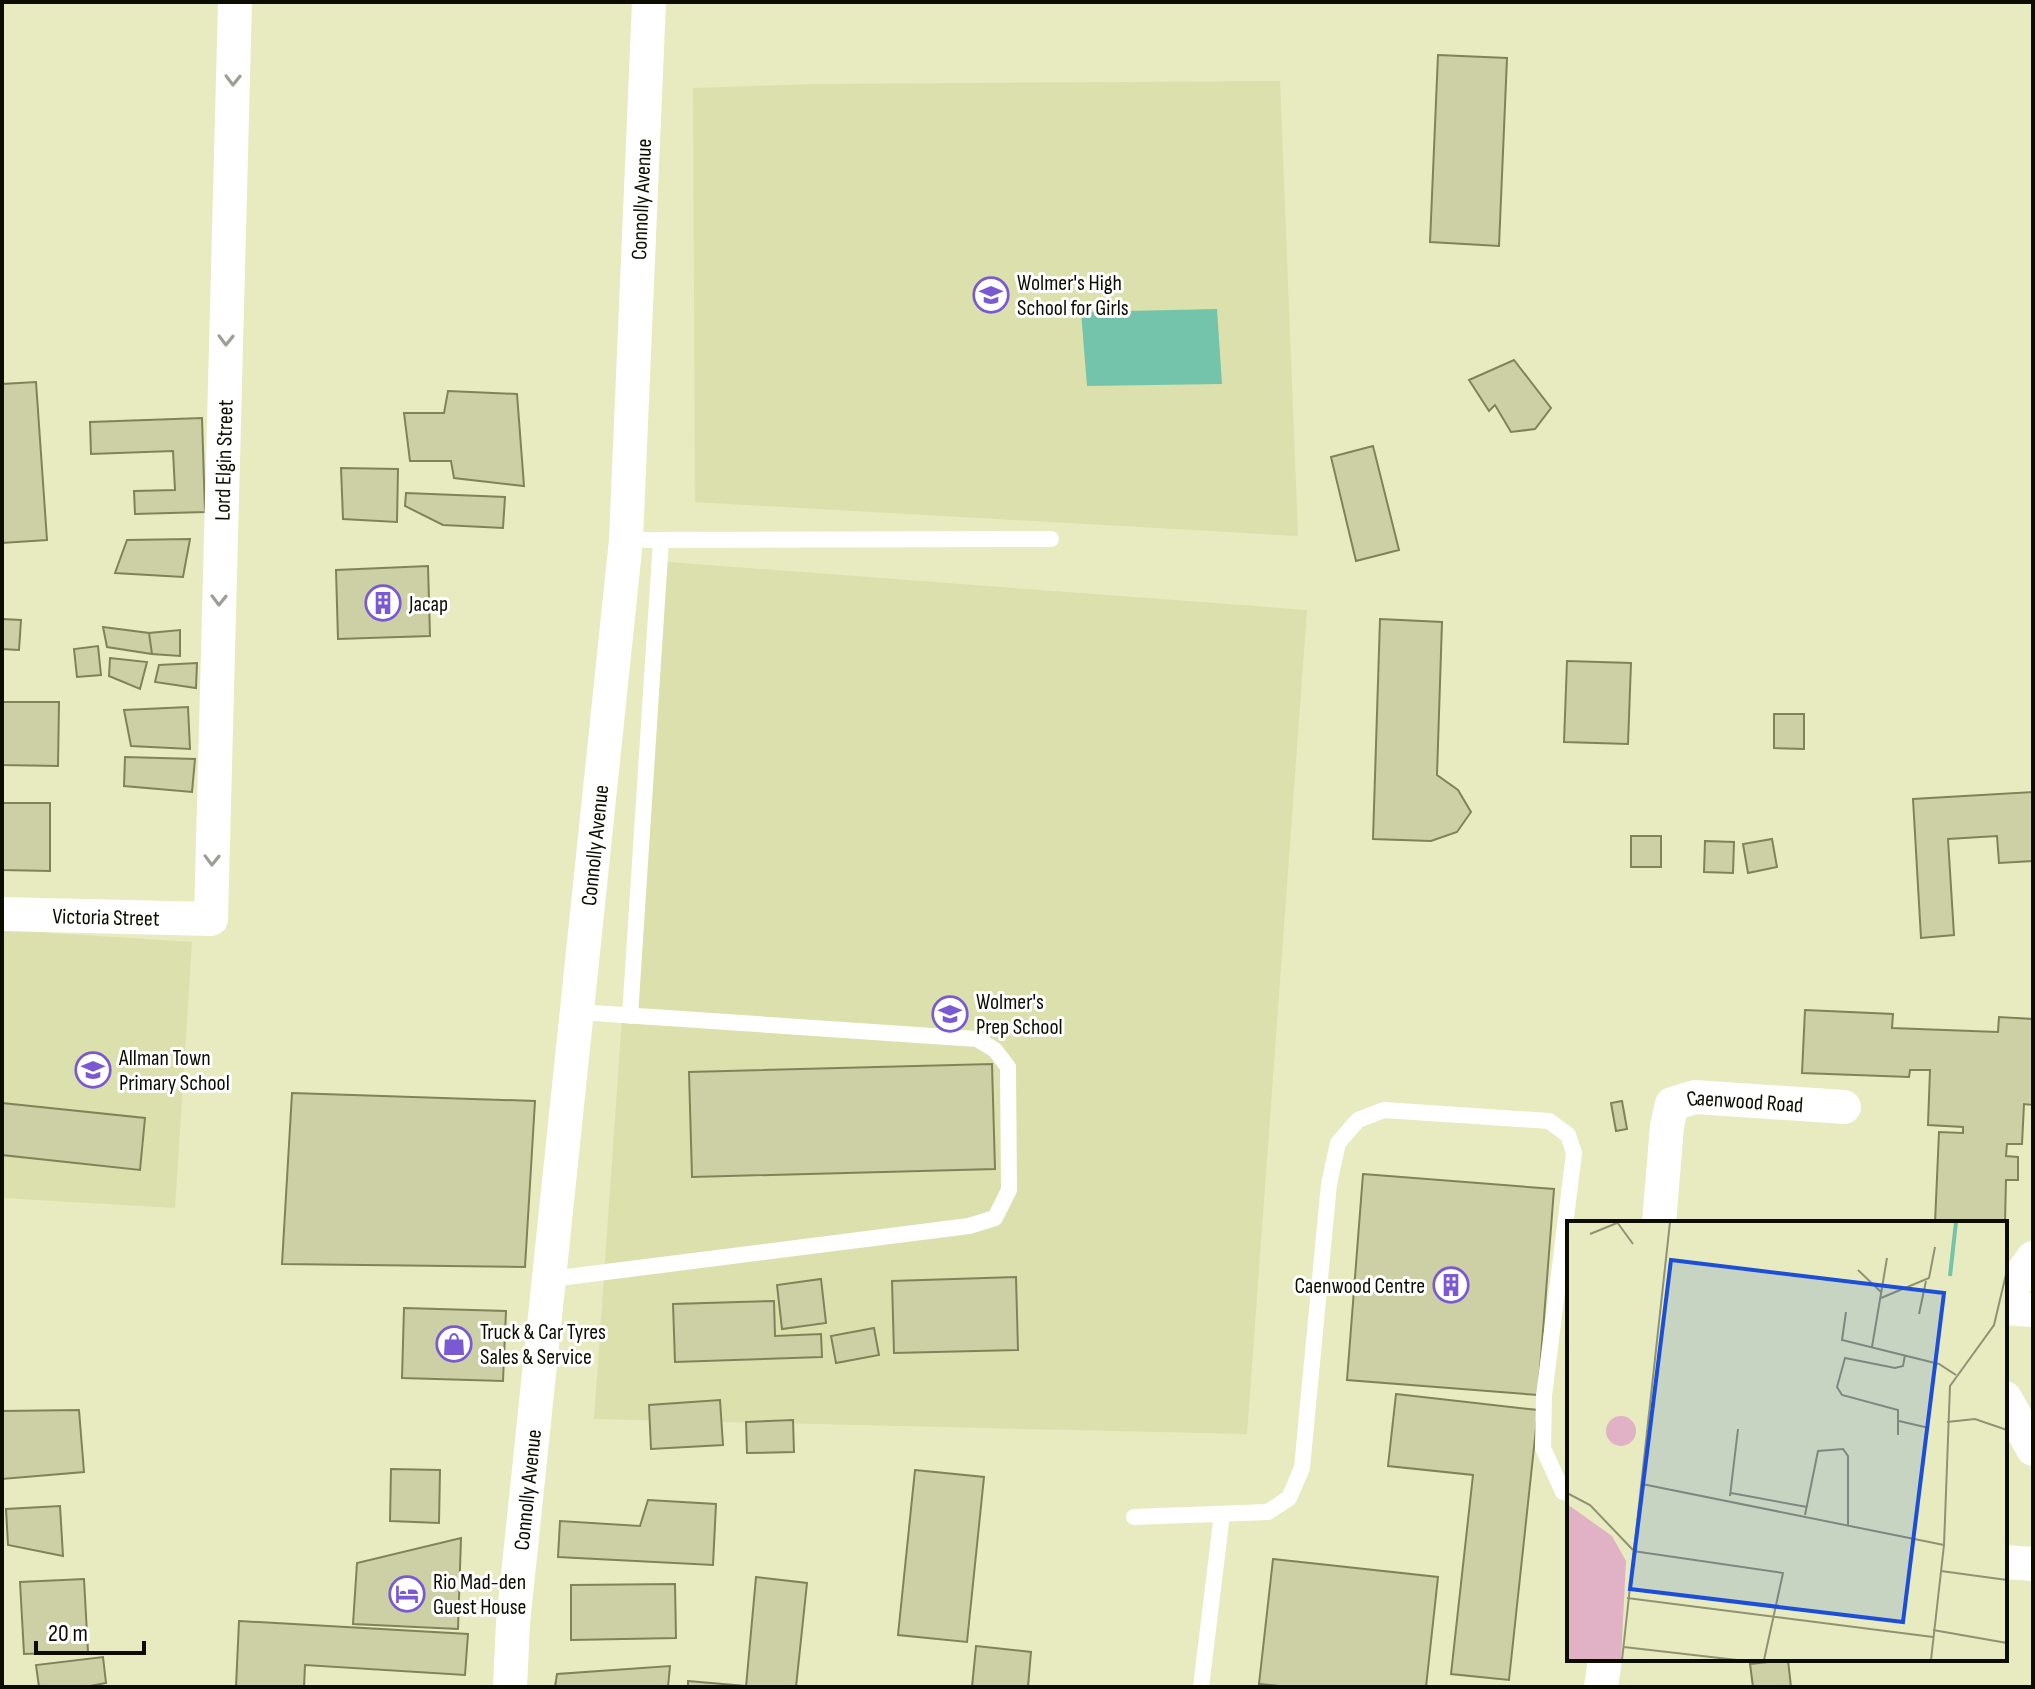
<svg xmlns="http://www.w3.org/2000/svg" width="2035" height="1689" font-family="'Sofia Sans Condensed',sans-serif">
<rect width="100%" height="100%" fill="#e7ebbf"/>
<path fill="#dce0ac" d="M1280,81l18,455 -603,-34 -2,-414 122,-4z
M654,561l653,49 -60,824 -653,-15z
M2,930l190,12 -17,266 -173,-10z"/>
<path fill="#73c4ab" d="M1217,309l5,75 -135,2 -6,-74z"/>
<path fill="#ccd0a4" stroke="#80835a" stroke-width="2" d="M1438,55l69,3 -8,188 -69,-4z
M1514,360l37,48 -16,21 -24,3 -16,-27 -6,6 -20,-31z
M36,382l11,158 -45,3v-159z
M448,391l69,3 7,92 -70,-8 -3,-17h-41l-6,-48h40z
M202,418l3,94 -70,2 -1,-23 41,-1 -2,-39 -82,3 -1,-32z
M1373,446l26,104 -43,11 -25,-104z
M341,468l57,1 -1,53 -54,-3z
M406,493l99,4 -2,31 -60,-3 -38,-19z
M190,539l-7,38 -68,-4 12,-33z
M428,566l2,70 -92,3 -2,-69z
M2,619l19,1 -2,30 -17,-1z
M1380,619l62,3 -5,153 21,15 13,22 -14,20 -26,9 -58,-2z
M103,627l46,6 3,21 -45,-7z
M180,630v26l-28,-2 -3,-21z
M98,646l3,29 -24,2 -3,-28z
M110,658l37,4 -7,27 -31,-13z
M1567,661l64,2 -3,81 -64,-2z
M197,663l-1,25 -41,-6 4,-17z
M2,702h57l-1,64 -56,-1z
M188,707l2,42 -59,-3 -7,-36z
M1774,714h30v35l-30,-1z
M125,757l70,2 -3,33 -68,-6z
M2033,792v69l-34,2 -2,-27 -49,3 6,96 -33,3 -8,-139z
M2,803h48v68l-48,-1z
M1631,836h30v31h-30z
M1772,839l5,28 -29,6 -5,-29z
M1705,841l29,1 -1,31 -29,-1z
M1805,1010l88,4 -1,14 106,4 1,-15 34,2v86l-9,-1 -2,40h-15l-1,12 12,1v23h-12l-1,44 -70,-1 4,-91 24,1v-6l-35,-2 2,-55h-20l-1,7 -107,-4z
M992,1064l3,105 -303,8 -3,-105z
M292,1093l243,8 -10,166 -243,-3z
M1622,1101l5,28 -11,2 -5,-28z
M2,1103l143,15 -5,52 -138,-15z
M1363,1174l191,15 -16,206 -191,-15z
M1016,1277l2,73 -124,3 -2,-72z
M821,1279l5,44 -44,6 -5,-44z
M774,1301l1,35 46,-2 1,23 -147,5 -2,-58z
M404,1308l102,3 -3,70 -101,-3z
M874,1328l5,27 -43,8 -5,-27z
M1396,1394l142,16 -29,270 -58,-6 22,-199 -85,-9z
M720,1400l3,45 -72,4 -2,-44z
M79,1410l5,62 -82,7v-68z
M793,1420l1,32 -47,1 -1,-31z
M391,1469l49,1 -1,53 -49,-2z
M915,1470l69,7 -17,165 -69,-7z
M648,1500l68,4 -3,61 -155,-8 2,-36 80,5z
M60,1506l3,50 -55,-11 -2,-36z
M461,1538l-3,91 -105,-5 4,-61z
M1273,1559l165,18 -12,110h-137l-30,-3z
M756,1577l51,6 -11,104h-50z
M84,1579l4,73 -64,2 -4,-72z
M675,1584l1,54 -105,2v-55z
M239,1621l229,13 -3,41 -160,-10 -1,22h-68z
M976,1646l55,6 -3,35h-56z
M103,1657l3,26 -21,4h-46l-3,-22z
M1788,1660l3,27h-38l-3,-23z
M670,1666l-2,21h-113l2,-13z
M688,1681l58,5 -58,1z"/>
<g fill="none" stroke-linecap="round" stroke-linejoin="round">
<path stroke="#fff" stroke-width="16" d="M626,540l425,-1
M630,1016l31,-476
M551,1279l418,-53 26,-8 14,-28 -1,-123 -13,-17 -18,-11 -399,-27
M1134,1517l134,-5 21,-14 13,-30 27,-284 9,-41 20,-23 26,-10 165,11 19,14 6,18 -30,243 -1,52 20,44 6,1
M1201,1687l21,-173"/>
<g stroke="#fff" stroke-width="34">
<path id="s1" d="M2,914l209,5 24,-917"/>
<path id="s2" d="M1659,1223l8,-97 5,-22 23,-7 149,10"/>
<path d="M2005,1297l28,-39"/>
<path d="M2005,1308l28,2"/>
<path d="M2005,1398l28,51"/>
<path d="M2005,1562l28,2"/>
<path id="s3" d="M510,1687l3,-64 113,-1083 23,-538"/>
<path d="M1601,1687l4,-28"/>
</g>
</g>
<defs><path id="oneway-chevron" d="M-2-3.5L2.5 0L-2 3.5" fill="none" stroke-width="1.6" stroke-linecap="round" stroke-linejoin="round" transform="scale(2)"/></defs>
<g stroke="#9e9e99">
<use href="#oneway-chevron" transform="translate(233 80) rotate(91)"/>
<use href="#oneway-chevron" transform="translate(226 340) rotate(91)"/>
<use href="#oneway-chevron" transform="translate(219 600) rotate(91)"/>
<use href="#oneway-chevron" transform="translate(212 860) rotate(91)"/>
</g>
<defs>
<symbol id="school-ring" viewBox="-11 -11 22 22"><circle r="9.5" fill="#fff" stroke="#7a59d3" stroke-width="1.5"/><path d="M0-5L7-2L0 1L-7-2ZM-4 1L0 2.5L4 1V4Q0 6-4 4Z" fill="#7a59d3"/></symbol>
<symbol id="building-ring" viewBox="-11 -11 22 22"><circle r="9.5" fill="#fff" stroke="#7a59d3" stroke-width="1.5"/><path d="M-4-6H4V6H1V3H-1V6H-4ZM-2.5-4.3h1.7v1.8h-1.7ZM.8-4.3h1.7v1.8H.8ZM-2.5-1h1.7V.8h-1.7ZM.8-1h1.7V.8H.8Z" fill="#7a59d3"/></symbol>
<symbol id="shop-ring" viewBox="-11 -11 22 22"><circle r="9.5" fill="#fff" stroke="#7a59d3" stroke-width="1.5"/><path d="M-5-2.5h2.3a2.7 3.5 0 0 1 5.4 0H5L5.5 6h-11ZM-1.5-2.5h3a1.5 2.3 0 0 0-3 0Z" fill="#7a59d3"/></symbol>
<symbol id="hotel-ring" viewBox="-11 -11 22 22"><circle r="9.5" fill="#fff" stroke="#7a59d3" stroke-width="1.5"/><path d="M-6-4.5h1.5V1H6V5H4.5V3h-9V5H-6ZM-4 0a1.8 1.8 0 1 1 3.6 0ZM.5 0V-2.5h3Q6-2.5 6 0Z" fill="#7a59d3"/></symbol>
</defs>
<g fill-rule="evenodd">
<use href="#school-ring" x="971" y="275" width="40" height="40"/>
<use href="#building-ring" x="363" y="583" width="40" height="40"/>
<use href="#school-ring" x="930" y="994" width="40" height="40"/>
<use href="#school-ring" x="73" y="1050" width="40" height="40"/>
<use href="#building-ring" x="1431" y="1265" width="40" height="40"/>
<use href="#shop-ring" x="434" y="1324" width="40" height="40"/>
<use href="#hotel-ring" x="387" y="1574" width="40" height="40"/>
</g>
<g text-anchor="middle" stroke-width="6" stroke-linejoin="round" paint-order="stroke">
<g font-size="22" fill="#0c0d01" stroke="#fff">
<text dy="8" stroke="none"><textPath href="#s3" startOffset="1494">Connolly Avenue</textPath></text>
<text dy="8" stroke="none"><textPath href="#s1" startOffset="668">Lord Elgin Street</textPath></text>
<text dy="8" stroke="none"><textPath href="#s3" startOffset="846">Connolly Avenue</textPath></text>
<text dy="8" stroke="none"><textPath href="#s1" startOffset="104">Victoria Street</textPath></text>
<text dy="8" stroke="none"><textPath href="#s2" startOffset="194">Caenwood Road</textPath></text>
<text dy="8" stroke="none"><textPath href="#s3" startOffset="198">Connolly Avenue</textPath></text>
</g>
<g font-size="22" fill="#0c0d01" stroke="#fff" text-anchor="start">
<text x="1017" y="290">Wolmer's High<tspan x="1017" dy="25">School for Girls</tspan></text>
<text x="409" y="611">Jacap</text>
<text x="976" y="1009">Wolmer's<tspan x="976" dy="25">Prep School</tspan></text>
<text x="119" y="1065">Allman Town<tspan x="119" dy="25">Primary School</tspan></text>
<text x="1425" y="1293" text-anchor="end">Caenwood Centre</text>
<text x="480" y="1339">Truck &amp; Car Tyres<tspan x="480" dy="25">Sales &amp; Service</tspan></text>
<text x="433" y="1589">Rio Mad-den<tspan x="433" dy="25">Guest House</tspan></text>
</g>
</g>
<g transform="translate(1567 1221)">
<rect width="440" height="440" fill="#e7ebbf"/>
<path d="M39 210a15 15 0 1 1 30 0a15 15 0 1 1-30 0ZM0,283l45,32 14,25 -5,99h-54z" fill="#e1b2c5"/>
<path fill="none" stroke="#73c4ab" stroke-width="4" d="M383,55l6,-54"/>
<path fill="none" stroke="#8f9273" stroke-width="2" d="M50,1l16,22M23,13l27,-11M291,49l23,22M314,77l48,-20 6,-31M279,91l-4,28 97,24 17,11M352,93l7,-33M305,126l15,-89M332,200l30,7M380,201l28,-3 32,11M331,214v-25l-56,-15 -5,-8 8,-29 50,10 8,-2 2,-11M75,263l302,61M0,272l23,12 43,45M164,272l76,14M163,275l8,-67M238,294l13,-64 25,-2 5,7v69M66,330l150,22 -19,87M374,350l66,9M60,377l306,39M366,409l74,13M57,426l113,13M55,439l48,-438M364,439l13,-115 6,-159 44,-61 13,-55"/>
<path fill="#1d4ed8" fill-opacity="0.15" stroke="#1d4ed8" stroke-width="4" d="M104,39l273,33 -41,329 -273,-33z"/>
<rect width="440" height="440" fill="none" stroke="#0c0d01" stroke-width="4"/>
</g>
<rect width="2035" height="1689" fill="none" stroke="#0c0d01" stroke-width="8"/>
<path d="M36 1641v12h108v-12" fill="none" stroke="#0c0d01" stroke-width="4"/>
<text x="48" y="1641" font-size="24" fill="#0c0d01" stroke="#ffffff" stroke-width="6" paint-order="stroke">20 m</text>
</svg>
